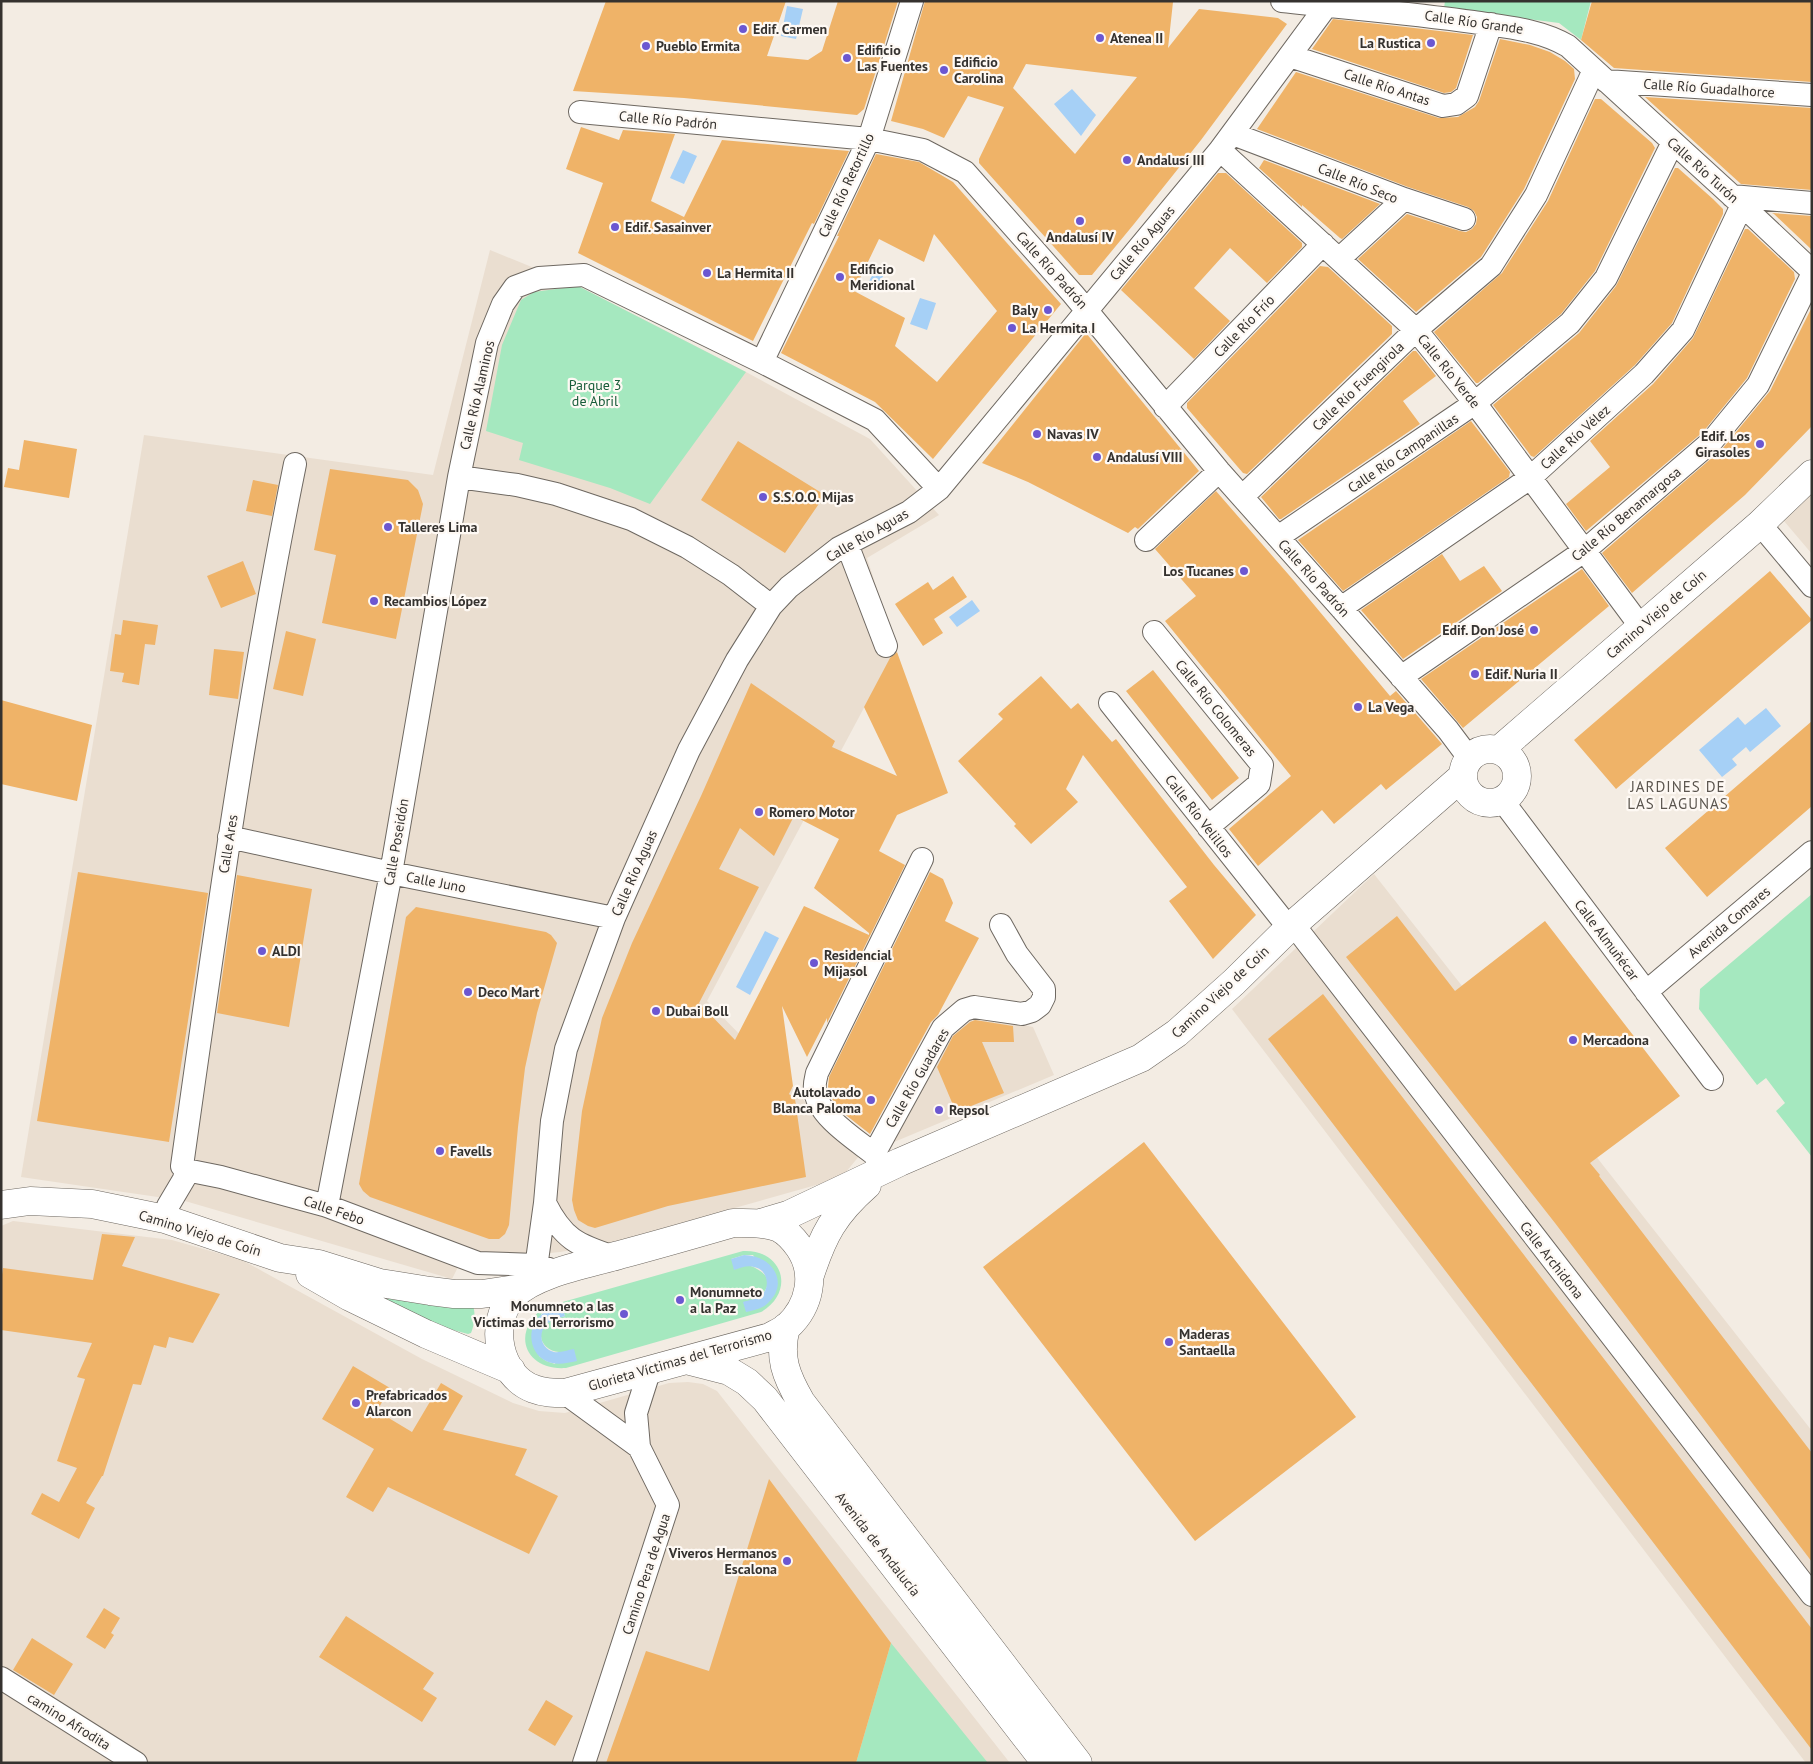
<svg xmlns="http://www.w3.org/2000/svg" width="1813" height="1764" font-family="'PT Sans',sans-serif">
<rect width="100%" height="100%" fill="#f3ece3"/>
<path fill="#eaded0" d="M490,250l88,36 168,86 124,67 69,76 -72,43 29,90 -189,353 96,98 16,24 41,32 -19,23 -234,66 -47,8 -60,6 -33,-9 -15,30 -267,-78 -164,-24 123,-742 289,40z
M1812,494v60l-28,-33z
M1374,874l438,557v332h-6l-574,-754z
M980,1016l53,11 21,48 -167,70 49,-85 20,-32 10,-8z
M13,1221l159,19 70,20 180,99 91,44 26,8 26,2 104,-30 19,-1 15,2 14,7 293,372h-1009v-537z"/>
<path fill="#a5e8bf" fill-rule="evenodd" d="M1445,1h146l-10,39 -22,-17 -115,-15z
M578,286l168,86 -96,132 -40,-16 -91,-28 4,-17 -37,-12 16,-86 19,-45 13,-8z
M1812,894v263l-36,-46 9,-8 -19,-25 -9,7 -58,-76 1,-20z
M743,1251c40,-2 53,41 18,61l-195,56c-42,3 -56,-37 -21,-61zM744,1255h9l23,34 -30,23c3,-4 5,-10 9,-13 3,-3 7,-4 9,-7 15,-21 -20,-28 -33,-33zM562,1307l3,9c-6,2 -14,4 -19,8 -12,12 -1,27 13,28l-4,12 -9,-3 -7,-5 2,-42 8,-4z
M358,1290l115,16c3,7 1,20 -2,27l-3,1 -41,-11z
M891,1643l97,120h-132z"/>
<path fill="#a6d0f6" d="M787,6l16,3 -7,30 -15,-3z
M1072,89l24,26 -15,21 -27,-32z
M683,150l14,6 -13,28 -14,-6z
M877,266l9,4 -10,21 -10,-4z
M920,298l16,5 -9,27 -17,-6z
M972,600l8,11 -23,16 -8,-10z
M1766,708l15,18 -31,26 -4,-5 -14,12 5,6 -15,12 -23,-27 39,-33 7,8z
M765,931l14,7 -29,57 -14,-8z
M744,1255c28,0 46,28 24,48 -6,6 -14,7 -22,9l-3,-10c6,-2 14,-3 19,-7 9,-9 5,-26 -8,-28 -6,-2 -14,1 -20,3l-3,-11z
M562,1307l3,9c-6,2 -14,4 -18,8 -10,9 -6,25 7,28 6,1 14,-2 20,-3l3,12c-10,2 -21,5 -31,0 -17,-8 -20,-33 -5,-46 5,-5 14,-6 21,-8z"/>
<path fill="#efb368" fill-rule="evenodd" d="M606,1h180l-19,55 41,4 14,-9 16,-50h60l-34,108 -7,6 -173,-17 -111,-7z
M925,1l248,1 -5,46 31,-39 79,9 9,6 -86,116 -67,84 -42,51h-13l-100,-112v-4l25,-52 -36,-11 -24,42 -21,-9 -32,-8zM1026,64l111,13 -62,77 -62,-66z
M1592,1h220v81l-198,-14 -33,-28z
M1333,19l81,9 59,7 -17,53 -5,4 -7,1 -132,-44z
M1500,39l30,6 20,7 15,9 9,8 1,10 -51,110 -43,68 -65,55 -58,-53 49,-45 53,17 6,1 6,-3 4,-5 1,-7 -3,-6 -6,-4 -60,-20 -151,-58 39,-57 143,46 19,-1 17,-10 4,-6z
M1645,97l167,11v82l-71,-6z
M1595,99h6l51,44 3,5 -60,123 -34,43 -83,69h-2l-42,-51 68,-59 46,-72z
M581,127l38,13 4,-10 52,4 -24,67 33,16 38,-77 127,11 -35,73 -2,-1 -59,118 -175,-88 25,-70 -37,-14z
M876,154l43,8 34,20 108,122 -128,155 -58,-57 -94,-49 58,-117h-2zM934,234l63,77 -60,71 -42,-36 10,-28 -51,-27 25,-52 45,23z
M1264,160l116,44 -38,35 -2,-1 -38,-33v2l-43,-39z
M1675,168h3l35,31 10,10v5l-51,109 -37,42 -101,92 -3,-1 -38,-51 86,-72 37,-47z
M1218,173h8l76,70v4l-35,36 -37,-35 -36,40 36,33 -36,38 -73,-69z
M1772,213l40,3v34l-38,-36z
M1745,229h3l46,43 1,7 -48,99 -44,54 -117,99 -20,-27 44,-37 -20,-26 63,-57 40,-46z
M1320,266l8,1 64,59v8l-145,140 -4,-1 -56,-65v-5z
M1812,307v119l-67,69 -113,98 -30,-40 120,-104 48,-58z
M1086,333l113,138 -61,58 -3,-2 -7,6 -100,-51 -46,-19z
M1413,351h3l20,25 -33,25 17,23 -139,95h-2l-18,-22z
M1471,421l39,51 -1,5 -166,114 -45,-51z
M24,440l53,9 -8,49 -65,-11 4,-19 11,2z
M738,441l87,54 -40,58 -84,-53z
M330,469l78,11 10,10 5,14 -27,135 -74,-16 14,-68 -22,-5z
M253,480l25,5 -6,31 -26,-5z
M1216,491l79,91 95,114 6,-5 46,53 -56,46 -5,-6 -47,40 -12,-14 -64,56 -29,-37 62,-53 -126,-155 31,-25 -41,-47z
M1442,554l18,27 24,-15 18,25 -99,68 -42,-49z
M243,561l13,33 -35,14 -14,-32z
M1582,569l27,37 -146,122 -42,-49z
M1770,571l42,49 -196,169 -42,-49z
M953,576l14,21 -33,22 9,14 -20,13 -28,-42 33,-22 5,8z
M123,620l35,5 -3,20 -10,-1 -6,41 -17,-3 2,-9 -14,-2 5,-37 6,1z
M286,631l30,8 -13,57 -30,-7z
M214,649l30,3 -6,47 -29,-4z
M897,652l51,141 -51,22 -18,36 26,14 -78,158v-5l-20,39 -25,-51 11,80 -4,8 6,5 11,78 -138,29 -73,22 -7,-2 -10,-6 -4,-10 -2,-10 10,-89 20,-93 30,-75 69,-147 50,-113 84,58 -3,6 65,29 -33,-69 26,-49zM794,816l45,23 -25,49 55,45v2l-65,-29 -69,134 -36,-37 60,-116 -40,-18 21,-41 34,28z
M1153,670l86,108 -27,22 -86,-109z
M1041,676l30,33 7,-6 34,39 4,-3 98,126 42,50 -43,44 -44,-58 18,-14 -104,-132 -17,34 12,13 -47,42 -17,-18 2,-2 -58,-63 45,-42 -5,-5z
M1,700l91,25 -15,76 -76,-17z
M1812,721v85l-105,91 -42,-49z
M78,872l130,21 -39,249 -132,-21z
M930,872l13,7 10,24 -8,18 34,17 -41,77 -7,7 -61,112 -23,-18 -14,-15 -5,-14 1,-10z
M237,875l75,14 -23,138 -72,-14z
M416,907l130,25 5,3 6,8 -20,70 -12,55 -7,59 -9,98 -4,9 -6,5h-10l-119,-42 -7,-6 -4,-7 47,-267z
M1397,916l58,75 90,-70 135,175 -90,67 10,12 -1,1 213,277v109l-257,-339 -209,-266z
M1323,994l489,635v121l-544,-711z
M975,1020l38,6 1,16h-32l22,51 -48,19 -19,-45 16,-31 17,-14z
M1144,1142l212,275 -161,124 -212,-274z
M102,1234l33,3 -13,29 98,28 -27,49 -24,-6 -3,11 -12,-3 -13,40 -8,-1 -30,92h-1l-16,27 9,5 -16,31 -48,-25 11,-21 17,9 18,-34 -20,-7 28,-82 -8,-2 15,-34 -91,-13v-49l2,-13 90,12z
M353,1366l37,22 -13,23 35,21 29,-49 22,13 -20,34 84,19 -12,26 43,21 -29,58 -141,-67 -15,25 -27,-15 28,-48 -52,-30z
M769,1479l122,164 -35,120h-250l40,-112 63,20z
M104,1608l16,10 -9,15 3,2 -9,14 -19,-12z
M346,1616l88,57 -11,16 14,9 -15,24 -103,-65z
M32,1638l41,26 -19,31 -41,-25z
M546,1700l27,16 -18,30 -27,-16z"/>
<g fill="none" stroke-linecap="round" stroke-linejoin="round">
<defs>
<path id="minor" d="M1282,1c64,7 127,12 191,21 32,5 66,7 95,24l174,159 70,66
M1290,56l153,50 13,-2 11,-8 24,-72
M1606,81l206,14
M580,112l289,27 54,11 42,22 108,122 146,177 122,137 107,122 21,28
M1233,134l171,65 -65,60
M1220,150l196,180 59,73 166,224
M1732,196l80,7
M1404,199l60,20
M762,362l107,-223 43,-138
M1165,407l158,-163
M459,477l58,8 39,9 75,25 56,28 44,28 40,31
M1242,497l174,-167 75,-64 45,-71 58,-125
M1760,524l52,62
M1278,537l197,-134 95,-80 36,-45 67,-136
M1146,540l73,-69
M847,544l39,102
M1341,608l189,-130 114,-104 39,-44 59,-125
M1154,632l108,133 -3,19 -51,43
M1401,677l183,-126 128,-110 46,-56 54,-110
M1110,703l179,225
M1502,800l210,279
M229,837l162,36 223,45
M1293,924l519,671
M1646,992l166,-140
M874,1154c-19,-15 -58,-39 -59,-65 -1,-5 1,-11 2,-16l105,-214
M186,1170l35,7 106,29 151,57 58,2 13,4
M883,1171l-9,-17 69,-126 21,-18 10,-3 48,7 10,-3 8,-6 4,-8v-8l-27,-35 -16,-29
M545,1203c18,36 32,42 69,54
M327,1206l64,-333 68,-396 28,-134 16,-39 12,-17 24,-9 45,-3 178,87 113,58 64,69
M165,1219l3,-13 16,-27 2,-9 -4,-4c33,-235 66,-470 113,-702
M534,1282l11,-79 7,-82 14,-72 48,-131 75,-168 48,-90 34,-54 18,-19 50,-39 70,-36 30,-23 281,-339 110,-149
M565,1393l74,54 29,58 -84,258
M639,1447l-3,-34 14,-44
M1,1678l135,85"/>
<path id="tertiary" d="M1463 776a27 27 0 1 1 54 0a27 27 0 1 1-54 0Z
M1499,750l261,-226 52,-50
M1,1205l29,-4 62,3 73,15 115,39 39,6 61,19 50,8 24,3h28l40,-6
M733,1223c15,0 32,-1 46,5 8,4 15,12 20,19 18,26 11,59 -12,80 -5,4 -12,7 -17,10l-205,56c-11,0 -21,0 -31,-4 -36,-13 -46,-66 -21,-93 22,-23 76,-32 106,-41 38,-10 76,-21 114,-32z
M761,1223l27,-8 112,-53 241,-104 36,-25 57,-51 55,-54 174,-152
M310,1274l40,23 76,37 85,36
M810,1275c13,-40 24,-61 57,-90
M786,1327c-8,30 0,49 15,75l277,361
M686,1360l43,11 18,11 18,17 281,364"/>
</defs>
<use href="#minor" stroke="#6e6861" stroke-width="24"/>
<use href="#tertiary" stroke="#6e6861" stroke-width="29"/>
<use href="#minor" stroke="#fff" stroke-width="22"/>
<use href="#tertiary" stroke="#fff" stroke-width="28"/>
</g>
<g fill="#6c57d1" stroke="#fef9f4" stroke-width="2">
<circle cx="743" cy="29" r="5"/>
<circle cx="1100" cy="38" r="5"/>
<circle cx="1431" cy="43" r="5"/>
<circle cx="646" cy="46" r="5"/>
<circle cx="847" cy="58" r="5"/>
<circle cx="944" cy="70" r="5"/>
<circle cx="1127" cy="160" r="5"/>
<circle cx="1080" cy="221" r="5"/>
<circle cx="615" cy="227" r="5"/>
<circle cx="707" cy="273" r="5"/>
<circle cx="840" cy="277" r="5"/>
<circle cx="1048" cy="310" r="5"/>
<circle cx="1012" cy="328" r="5"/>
<circle cx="1037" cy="434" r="5"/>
<circle cx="1760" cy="444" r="5"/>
<circle cx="1097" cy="457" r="5"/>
<circle cx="763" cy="497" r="5"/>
<circle cx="388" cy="527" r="5"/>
<circle cx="1244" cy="571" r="5"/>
<circle cx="374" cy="601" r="5"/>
<circle cx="1534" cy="630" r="5"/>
<circle cx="1475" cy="674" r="5"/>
<circle cx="1358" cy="707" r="5"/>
<circle cx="759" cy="812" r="5"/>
<circle cx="262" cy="951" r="5"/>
<circle cx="814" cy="963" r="5"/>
<circle cx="468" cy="992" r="5"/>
<circle cx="656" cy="1011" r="5"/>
<circle cx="1573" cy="1040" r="5"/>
<circle cx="871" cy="1100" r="5"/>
<circle cx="939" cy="1110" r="5"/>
<circle cx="440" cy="1151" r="5"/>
<circle cx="680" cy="1300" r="5"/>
<circle cx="624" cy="1314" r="5"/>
<circle cx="1169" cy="1342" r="5"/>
<circle cx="356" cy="1403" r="5"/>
<circle cx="787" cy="1561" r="5"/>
</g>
<g text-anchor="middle" stroke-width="4.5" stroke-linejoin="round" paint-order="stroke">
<g font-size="14" fill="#35322f" stroke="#fef9f4">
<text transform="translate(1474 22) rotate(8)" y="5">Calle Río Grande</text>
<text transform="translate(1387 87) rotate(18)" y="5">Calle Río Antas</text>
<text transform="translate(1709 88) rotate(4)" y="5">Calle Río Guadalhorce</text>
<text transform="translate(668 120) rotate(5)" y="5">Calle Río Padrón</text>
<text transform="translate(1703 170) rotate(42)" y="5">Calle Río Turón</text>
<text transform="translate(1358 183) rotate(22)" y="5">Calle Río Seco</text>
<text transform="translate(846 185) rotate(-65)" y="5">Calle Río Retortillo</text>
<text transform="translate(1142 243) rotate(-50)" y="5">Calle Río Aguas</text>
<text transform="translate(1052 270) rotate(48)" y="5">Calle Río Padrón</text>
<text transform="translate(1244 326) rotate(-46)" y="5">Calle Río Frío</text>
<text transform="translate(1449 371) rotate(51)" y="5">Calle Río Verde</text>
<text transform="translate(1358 386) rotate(-44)" y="5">Calle Río Fuengirola</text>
<text transform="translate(477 395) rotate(-77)" y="5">Calle Río Alaminos</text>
<text transform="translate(1575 437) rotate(-42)" y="5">Calle Río Vélez</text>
<text transform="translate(1403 453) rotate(-34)" y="5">Calle Río Campanillas</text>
<text transform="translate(1626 514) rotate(-40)" y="5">Calle Río Benamargosa</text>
<text transform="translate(867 535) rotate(-30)" y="5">Calle Río Aguas</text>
<text transform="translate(1314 578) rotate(48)" y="5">Calle Río Padrón</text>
<text transform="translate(1656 614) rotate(-41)" y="5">Camino Viejo de Coín</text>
<text transform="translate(1216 708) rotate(51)" y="5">Calle Río Colomeras</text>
<text transform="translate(1199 816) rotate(52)" y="5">Calle Río Velillos</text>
<text transform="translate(396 842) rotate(-80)" y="5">Calle Poseidón</text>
<text transform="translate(228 844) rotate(-81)" y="5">Calle Ares</text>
<text transform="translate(634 873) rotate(-66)" y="5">Calle Río Aguas</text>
<text transform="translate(436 882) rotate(11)" y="5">Calle Juno</text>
<text transform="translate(1729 922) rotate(-40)" y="5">Avenida Comares</text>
<text transform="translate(1607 940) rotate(53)" y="5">Calle Almuñécar</text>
<text transform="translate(1220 992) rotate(-43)" y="5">Camino Viejo de Coín</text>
<text transform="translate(917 1078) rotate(-60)" y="5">Calle Río Guadares</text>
<text transform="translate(334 1210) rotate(19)" y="5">Calle Febo</text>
<text transform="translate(200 1233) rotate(17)" y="5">Camino Viejo de Coín</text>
<text transform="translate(1552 1260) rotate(52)" y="5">Calle Archidona</text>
<text transform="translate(680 1360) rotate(-16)" y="5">Glorieta Víctimas del Terrorismo</text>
<text transform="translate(878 1544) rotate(52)" y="5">Avenida de Andalucía</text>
<text transform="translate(646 1574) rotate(-72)" y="5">Camino Pera de Agua</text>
<text transform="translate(69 1721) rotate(32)" y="5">camino Afrodita</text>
</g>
<g font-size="14" font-weight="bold" fill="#35322f" stroke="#fef9f4" text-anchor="start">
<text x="753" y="34">Edif. Carmen</text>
<text x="1110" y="43">Atenea II</text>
<text x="1421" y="48" text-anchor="end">La Rustica</text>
<text x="656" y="51">Pueblo Ermita</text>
<text x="857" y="55">Edificio<tspan x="857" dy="16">Las Fuentes</tspan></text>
<text x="954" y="67">Edificio<tspan x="954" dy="16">Carolina</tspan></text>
<text x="1137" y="165">Andalusí III</text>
<text x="625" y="232">Edif. Sasainver</text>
<text x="1080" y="242" text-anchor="middle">Andalusí IV</text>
<text x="850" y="274">Edificio<tspan x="850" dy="16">Meridional</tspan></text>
<text x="717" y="278">La Hermita II</text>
<text x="1038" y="315" text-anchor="end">Baly</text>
<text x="1022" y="333">La Hermita I</text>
<text x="1047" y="439">Navas IV</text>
<text x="1750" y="441" text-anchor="end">Edif. Los<tspan x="1750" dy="16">Girasoles</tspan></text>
<text x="1107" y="462">Andalusí VIII</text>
<text x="773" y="502">S.S.O.O. Mijas</text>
<text x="398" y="532">Talleres Lima</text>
<text x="1234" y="576" text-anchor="end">Los Tucanes</text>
<text x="384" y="606">Recambios López</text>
<text x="1524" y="635" text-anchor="end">Edif. Don José</text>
<text x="1485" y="679">Edif. Nuria II</text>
<text x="1368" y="712">La Vega</text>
<text x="769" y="817">Romero Motor</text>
<text x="272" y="956">ALDI</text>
<text x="824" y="960">Residencial<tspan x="824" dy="16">Mijasol</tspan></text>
<text x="478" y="997">Deco Mart</text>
<text x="666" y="1016">Dubai Boll</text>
<text x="1583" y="1045">Mercadona</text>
<text x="861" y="1097" text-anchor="end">Autolavado<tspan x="861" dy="16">Blanca Paloma</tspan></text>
<text x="949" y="1115">Repsol</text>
<text x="450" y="1156">Favells</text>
<text x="690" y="1297">Monumneto<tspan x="690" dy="16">a la Paz</tspan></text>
<text x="614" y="1311" text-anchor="end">Monumneto a las<tspan x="614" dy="16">Victimas del Terrorismo</tspan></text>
<text x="1179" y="1339">Maderas<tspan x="1179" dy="16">Santaella</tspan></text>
<text x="366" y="1400">Prefabricados<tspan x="366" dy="16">Alarcon</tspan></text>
<text x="777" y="1558" text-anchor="end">Viveros Hermanos<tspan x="777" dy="16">Escalona</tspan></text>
</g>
<g font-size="14" fill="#185c3a" stroke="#fef9f4">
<text x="595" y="390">Parque 3<tspan x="595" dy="16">de Abril</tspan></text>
</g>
<g font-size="15" letter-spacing="1" fill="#5b554e" stroke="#fef9f4">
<text x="1678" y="792">JARDINES DE<tspan x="1678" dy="17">LAS LAGUNAS</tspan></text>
</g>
</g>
<rect width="1813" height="1764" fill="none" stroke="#35322f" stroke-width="5"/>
</svg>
